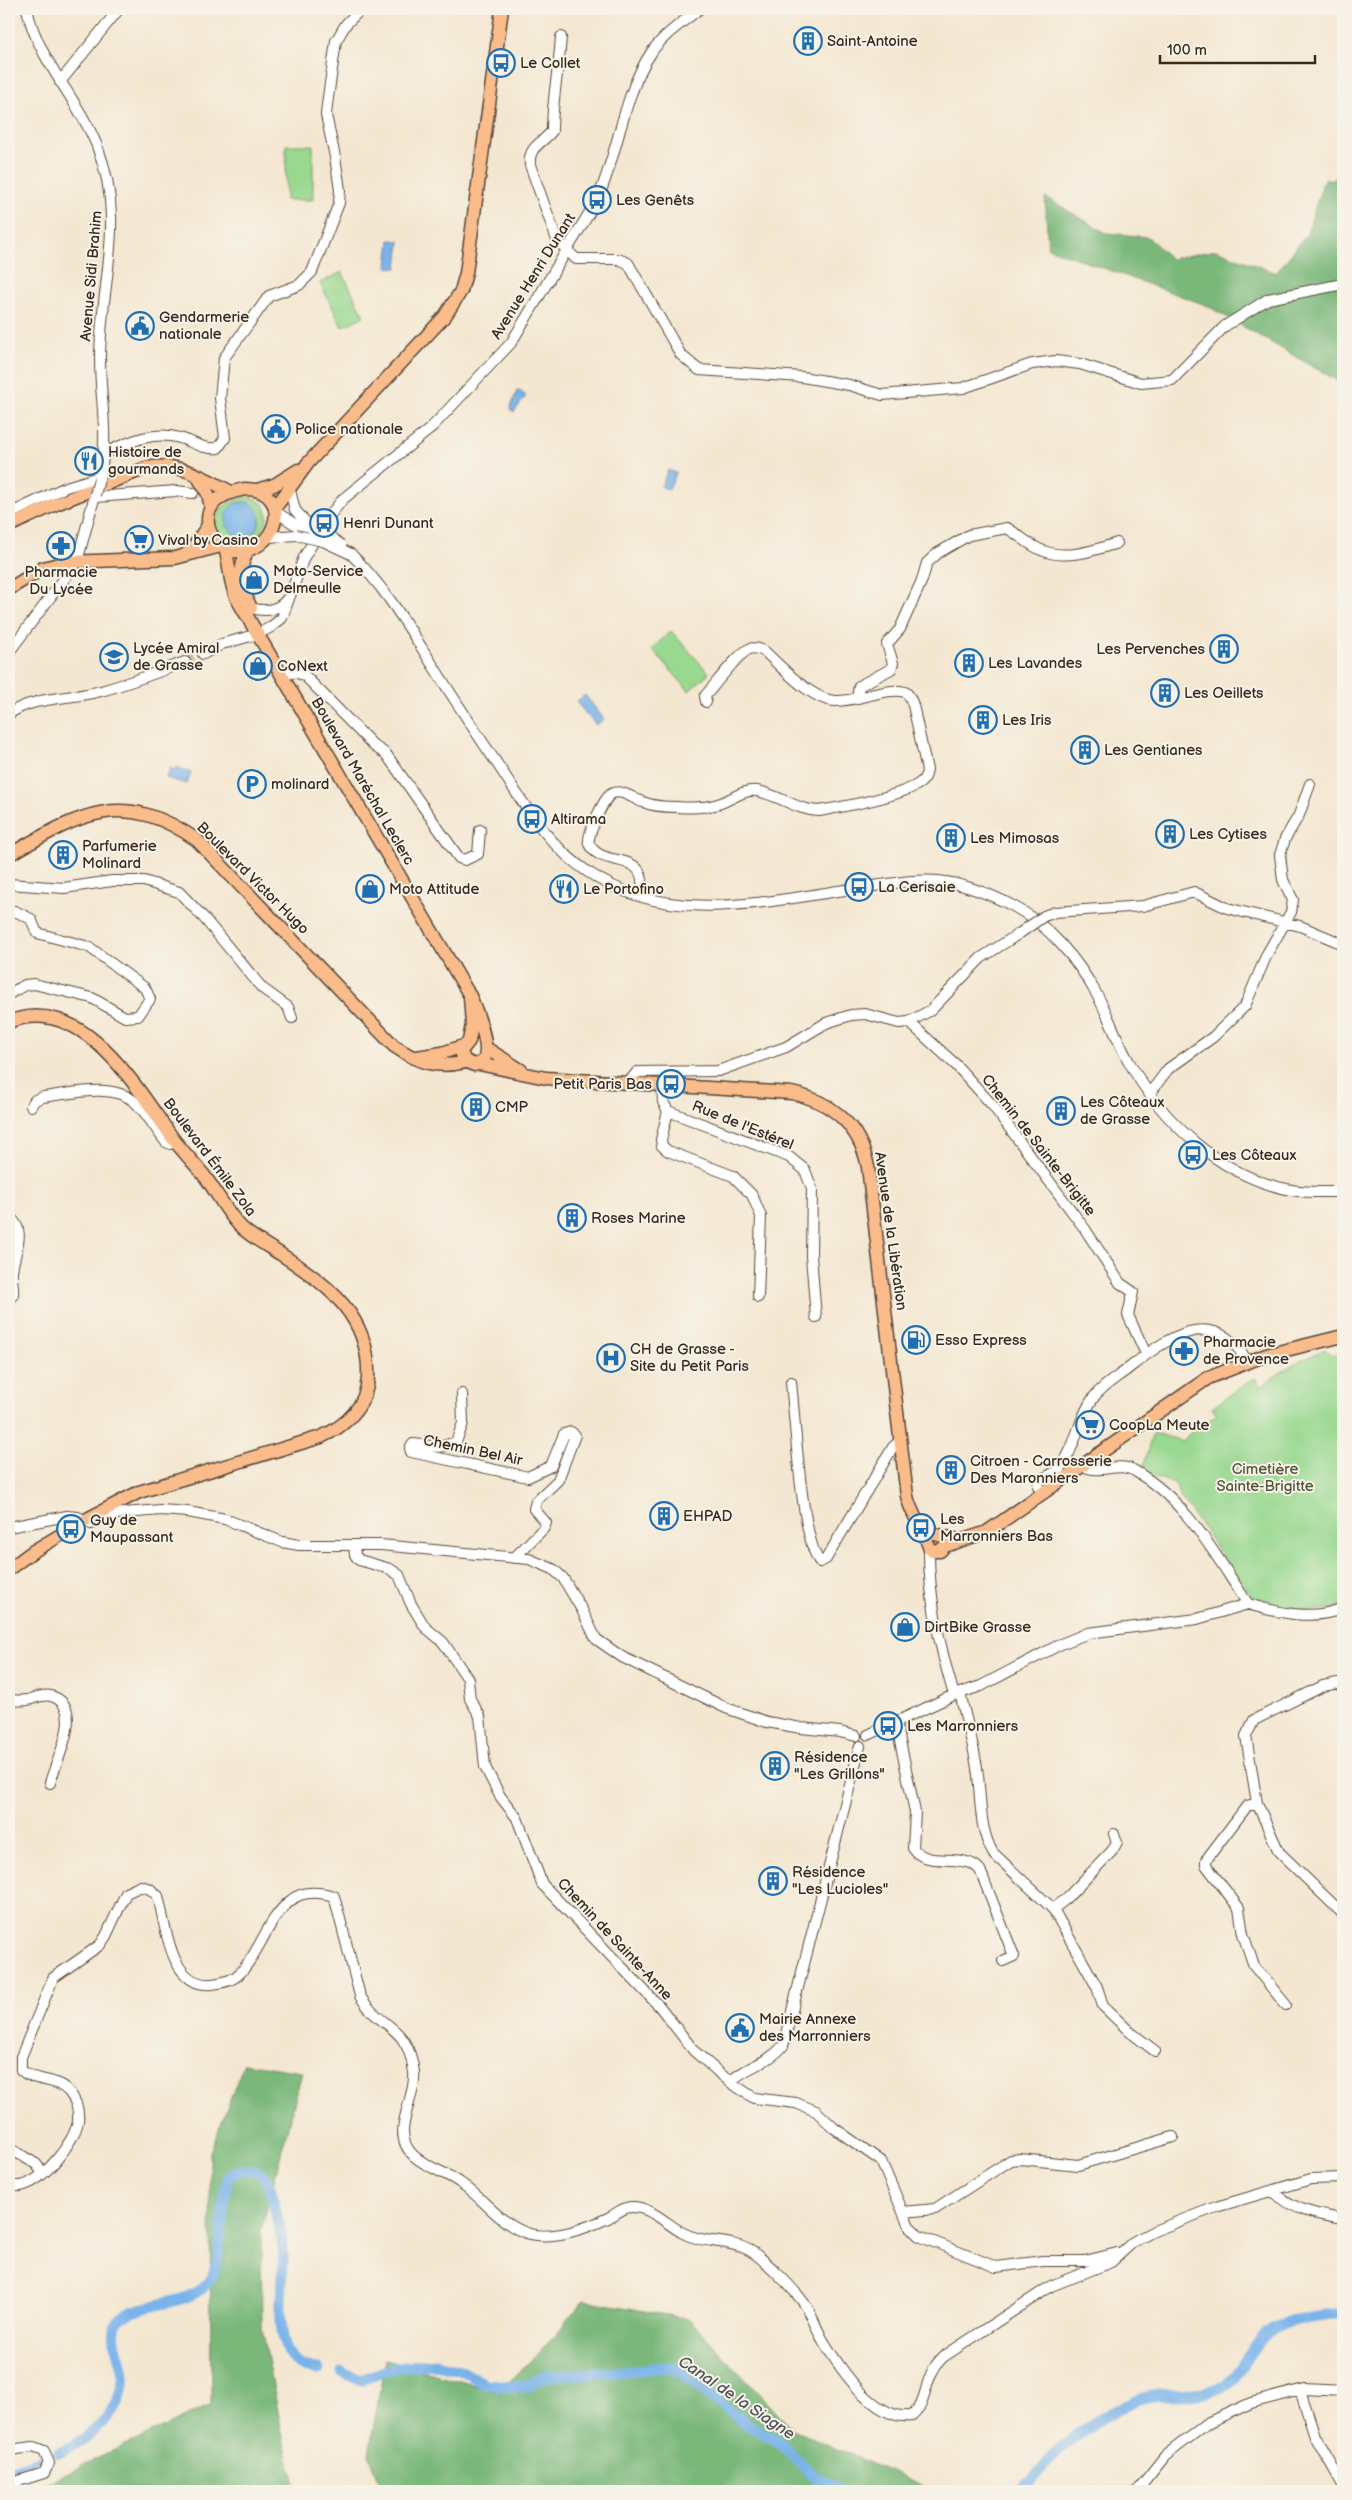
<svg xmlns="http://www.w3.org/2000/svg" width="1352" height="2500" font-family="'Balsamiq Sans',sans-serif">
<rect width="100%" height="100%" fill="#f7f3e8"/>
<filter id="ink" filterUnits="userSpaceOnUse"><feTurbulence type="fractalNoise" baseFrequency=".02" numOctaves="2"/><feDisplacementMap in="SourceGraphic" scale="10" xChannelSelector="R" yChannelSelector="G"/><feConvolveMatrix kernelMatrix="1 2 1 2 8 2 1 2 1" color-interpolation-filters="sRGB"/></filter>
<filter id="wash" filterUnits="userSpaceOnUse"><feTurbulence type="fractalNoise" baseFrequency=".0096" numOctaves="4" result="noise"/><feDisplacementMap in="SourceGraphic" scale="20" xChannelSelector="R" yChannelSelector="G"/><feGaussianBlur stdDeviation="1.12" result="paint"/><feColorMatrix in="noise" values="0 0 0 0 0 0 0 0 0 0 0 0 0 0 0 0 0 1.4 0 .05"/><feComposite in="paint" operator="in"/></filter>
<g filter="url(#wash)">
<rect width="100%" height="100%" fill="#f4e7d1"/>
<path fill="#98d88f" stroke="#6a8156" d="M286,145h27v55h-27z
M342,272l22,44 -22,11 -22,-44z
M241,497c51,-1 18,67 -20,40l-6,-15 6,-14z
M671,631l38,42 -20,18 -37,-42z
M1325,1349l7,7 11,-7v256l-10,4 -41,2 -23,-4 -18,-11 -72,-101 -4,-12 -34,-10 12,-40 30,8 9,-10 25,-16 -5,-8 43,-29 6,9 26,-19z"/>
<path fill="#7ab87a" stroke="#5a714c" d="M1343,178v206l-137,-79 -158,-57 -3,-51 61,36 42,4 23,22 45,-9 60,23 31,-39 17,-54z
M244,2063l58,9 -41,159 1,97 22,115 13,48h-269l183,-86 -1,-252z
M584,2300l105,19 104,111 131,57v4h-541l-14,-37 16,-94 114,32 56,-56z"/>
<path fill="#79b3ea" stroke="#5a6e84" d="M390,240l10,1 -3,27 -10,-1z
M517,391h3l6,5 -12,16 -4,-3z
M668,470l8,3 -7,17 -8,-4z
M226 519a17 17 0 1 1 34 0a17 17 0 1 1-34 0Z
M585,695l19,24 -8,6 -20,-23z
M177,767l14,6 -4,11 -21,-6 4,-10 5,2z"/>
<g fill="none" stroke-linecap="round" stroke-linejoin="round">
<path stroke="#79b3ea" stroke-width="11" d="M342,2372l19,8 23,-9 20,-5 32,-2 24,6 25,14 33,3 10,-1 17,-10 89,-5 25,-4 13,1 12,7 63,50 30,15 38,37 27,14
M59,2453c28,-13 67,-42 64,-78 -1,-15 -14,-38 -6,-52 14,-23 76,-13 94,-45 12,-20 10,-74 17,-101 16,-12 34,-9 42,10 4,19 10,40 13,60 3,32 -20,125 36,122
M9,2471l32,-11
M1017,2491c18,-12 30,-31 46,-45 20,-17 47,-34 71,-45 30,-13 64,2 92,-17 18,-13 25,-37 41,-51 12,-12 59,-20 76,-19"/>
</g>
</g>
<g filter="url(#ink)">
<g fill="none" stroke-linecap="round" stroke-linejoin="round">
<path stroke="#cfc1ad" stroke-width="10" stroke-dasharray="10 5" stroke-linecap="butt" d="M185,662l18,-8"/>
<defs>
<path id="minor" d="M27,9c11,52 51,89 70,137 30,75 3,137 3,213 0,43 10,78 -1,120
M561,37c-2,32 -9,62 -9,94 -10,13 -24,15 -22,34l27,75 19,19h42l10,4 53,92 18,15 103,7 47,8 33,10 81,-7 69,-24 24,-3 24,3 61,19 31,-3 53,-54 43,-27 75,-15
M60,82l59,-73
M105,453c24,-11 48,-23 75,-15 13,4 24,12 38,10l7,-10 -5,-40 4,-40 45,-62 30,-11 13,-13 27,-69 1,-13 -5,-33 -9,-42 1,-10 9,-64 10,-17 15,-15
M289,487l6,23 16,18
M95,497l81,-6 17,2
M276,512l20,13 15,3
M9,514l57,-27 33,-10
M269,537l27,-2
M351,554c33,32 56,71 81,110 22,35 45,70 68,104 26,39 48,78 88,104 87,59 191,25 286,14 21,-3 44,-7 65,-5 26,3 51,13 74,25 35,18 65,54 84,89 12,21 19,44 31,65 33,61 93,117 163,130 18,3 35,2 52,2
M251,608c15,4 27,3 37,-10
M9,652l68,-90 18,-67
M203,654l19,-10 36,-10 13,-7 11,-9 22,-61 26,-42 13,-16 87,-70 81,-86 86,-143c21,-45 26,-106 54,-147 11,-17 32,-31 48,-44
M283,676l10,-4 11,3 70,71 12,8 73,104 6,2 13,-6 2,-24
M857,699l2,-13 32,-17 2,-6 -6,-19 13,-15 22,-49 5,-17 11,-10 31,-18 38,-7c12,7 24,19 37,23 24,9 50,-1 73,-8
M9,714c24,-18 63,-15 92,-23 29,-8 57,-19 84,-29
M9,884l55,4 48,-7h32l35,11 25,26 58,70 26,19 4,11
M641,896c10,-49 -38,-25 -52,-52 -3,-7 15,-46 22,-50 10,-6 22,5 32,8 9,4 23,5 34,5 13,1 28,1 41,-3 13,-4 25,-15 39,-13 22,4 39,19 62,20 23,-4 83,-15 101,-28 5,-4 6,-7 7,-13l-14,-65c-2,-5 -3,-10 -8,-13 -15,-6 -51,10 -69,9 -24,0 -54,-34 -72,-50 -5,-2 -10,-4 -15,-2 -12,6 -34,36 -44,47l1,6
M9,913l6,-2 16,8 6,14 52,14 56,41 5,11 -12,17 -13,1 -33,-19 -58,-14 -9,1 -16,9
M1044,916l11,-4 88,-6 51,-14 33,16 73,18 43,18
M909,1022l22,-12 50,-52 39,-25
M629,1082l8,-10 81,-1 68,-24 40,-24 25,-8 14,-1 34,9 10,-1 47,43 37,41 92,123 35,54 13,9 -5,23 18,39
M662,1083l1,19 5,9 121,46 16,13 7,19 -1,67 5,61
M1150,1093l18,-24 45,-32 32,-31 22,-52 24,-42 2,-12 -10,-20 -3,-25 5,-16 14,-24 11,-31
M31,1106l4,-6 8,-3c27,-3 69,-15 92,5 12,11 21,28 31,40l4,2 4,-3
M668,1111l-7,29 1,6 6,5 65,25 19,19 9,21 -3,81
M9,1217c19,13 5,35 3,54 -1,8 2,16 1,24l-4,5
M791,1382c4,35 10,158 29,180l6,-3 67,-112 8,-7
M462,1394l1,29 -7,19 -16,5 -27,-3 -3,4 1,4 117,25 23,-11 13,-32 7,-2 4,3 -17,45 -22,21 -2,8 12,14 -2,5 -30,30
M1083,1466c16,9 36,-5 52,5 53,31 80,84 113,133
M1043,1493l-5,-7 1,-5c6,-4 15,-7 20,-12 17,-20 19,-51 35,-72 9,-12 24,-20 35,-29 38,-30 84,-64 118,-7
M9,1527l58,-11 11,1 13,7 20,-9 13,-2 37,-3 27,2 37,7 57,23 17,3h82l148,14 24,10 10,9 19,32 14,29 26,18 104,51 41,14 34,6 39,4 16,4
M354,1545l1,10 4,5 31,9 9,6 12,29 14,23 18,15 25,37 2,20 10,17 5,51 15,29 17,22 25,66 118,123 34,44 36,31 24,16 42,5 20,8 18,17 47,33 28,65 10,10 77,31 47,-6h42l36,-9
M929,1547c-1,49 11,101 25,148
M1248,1604c30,9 66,17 95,4
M1343,1687l-5,-4 -15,3 -69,34 -8,16 11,67 22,49 64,62
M960,1693c5,23 12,46 16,69 6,29 1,64 17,91l60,56 44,78 6,19 26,25 26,20
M9,1700c6,0 13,1 19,0 8,-2 15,-6 23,-4 36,10 4,66 -1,87
M896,1722l19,90 -2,36c13,21 51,3 67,22l34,86 -11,5
M868,1735l86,-40 27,-9 80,-42 27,-11 109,-14 51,-15
M1257,1803l-10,3 -41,54v5l33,43 4,26 11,32 32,39
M1053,1909l13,-10 46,-48 5,-9 -3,-8
M730,2082c16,-16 38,-18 53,-36l77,-300
M9,2148l27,16 7,9
M9,2186c3,0 8,0 11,0 22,-3 55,-44 58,-65 1,-10 -2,-21 -9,-29 -12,-15 -34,-9 -48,-22v-13l28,-69 4,-10 47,-33 6,-9 20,-43 15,-7 9,3 8,7c8,30 12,92 54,88 10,-1 21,-3 28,-11 20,-21 27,-53 50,-72 12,-11 30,-9 44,-5l26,100c20,34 47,26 54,76 3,27 -26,61 0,84 12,11 31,16 45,26 24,15 43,45 71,52 24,6 57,-6 78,-16 6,-3 12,-8 18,-10 20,-6 40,16 57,25 20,11 46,6 66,17 15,8 47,41 57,56 7,11 11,25 18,36 17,28 51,79 88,74 18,-16 10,-39 31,-59l108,-71 60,-24 22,-20 21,-11 62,-24 95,-28 32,-1
M1273,2191c20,19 44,24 70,28
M903,2212l32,-3 76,-49 9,-1 58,6 95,-28
M1300,2390l15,46 28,49
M9,2450l24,-3 11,4 5,12 -5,10 -35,11
M1137,2491l28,-35 44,-34 42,-19 53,-14 39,2"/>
<path id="major" d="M198,477l10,17 3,14
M245,489c50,0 33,67 -12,62 -21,-3 -33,-31 -19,-48 8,-9 20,-12 31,-14z
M257,490l17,-5 24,-15
M275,508l33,-45 137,-147 16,-25 5,-18 36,-264
M9,526l47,-22 90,-36c32,-7 58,10 85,24
M225,548c5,17 4,35 12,51l233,397c6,14 22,52 13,66l-9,3 -10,-5 -3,-9 8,-10 3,-16 -2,-29
M248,549c-11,25 -9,34 3,59
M186,554l7,-6 15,-23
M9,589l34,-21 24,-6 108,-4 46,-12
M9,855c71,-41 113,-67 188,-15l197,206c25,17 43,23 72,16
M9,1022c75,-30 130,70 165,118 10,13 22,25 32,38 11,15 20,33 33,47 11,12 29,21 43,30 47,30 89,63 86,123 -2,29 -23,48 -47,59l-182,55 -50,26 -57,34 -23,17
M486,1048l35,22
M417,1057l25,-4 21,-7
M479,1064l67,14 245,15c41,8 69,33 77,74l39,329c4,19 17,33 22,51l5,4h6l5,-5 42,-14 221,-154 58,-23 77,-19
M921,1525l13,9 25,6"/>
</defs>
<use href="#minor" stroke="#574639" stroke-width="12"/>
<use href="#major" stroke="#574639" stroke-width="15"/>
<use href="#minor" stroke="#fff" stroke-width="10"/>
<use href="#major" stroke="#fabc8b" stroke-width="12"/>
<defs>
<path id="minor-bridge" d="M95,495l4,-16
M311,528l13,4 17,13
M296,535l27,6 28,13
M1020,933l24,-17"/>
</defs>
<use href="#minor-bridge" stroke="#574639" stroke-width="12" stroke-linecap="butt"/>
<use href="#minor-bridge" stroke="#fff" stroke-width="10"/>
</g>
</g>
<defs>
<symbol id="building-ring" viewBox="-11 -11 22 22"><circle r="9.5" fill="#f7f3e8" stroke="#1f6fb2" stroke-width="1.5"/><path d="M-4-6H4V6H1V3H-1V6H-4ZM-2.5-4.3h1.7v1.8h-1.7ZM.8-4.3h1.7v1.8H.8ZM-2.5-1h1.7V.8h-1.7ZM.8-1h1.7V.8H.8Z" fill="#1f6fb2"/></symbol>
<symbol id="bus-ring" viewBox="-11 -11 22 22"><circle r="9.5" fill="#f7f3e8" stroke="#1f6fb2" stroke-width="1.5"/><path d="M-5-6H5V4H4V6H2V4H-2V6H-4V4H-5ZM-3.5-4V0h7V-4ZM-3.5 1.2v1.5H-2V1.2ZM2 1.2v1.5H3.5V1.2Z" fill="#1f6fb2"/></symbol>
<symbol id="civic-ring" viewBox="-11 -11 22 22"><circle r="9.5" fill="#f7f3e8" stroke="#1f6fb2" stroke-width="1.5"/><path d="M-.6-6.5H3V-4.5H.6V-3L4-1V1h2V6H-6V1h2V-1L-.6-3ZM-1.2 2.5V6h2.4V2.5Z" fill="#1f6fb2"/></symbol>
<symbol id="restaurant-ring" viewBox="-11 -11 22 22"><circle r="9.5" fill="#f7f3e8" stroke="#1f6fb2" stroke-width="1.5"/><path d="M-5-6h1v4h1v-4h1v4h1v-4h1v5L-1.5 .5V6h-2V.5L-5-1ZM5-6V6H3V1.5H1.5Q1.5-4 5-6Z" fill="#1f6fb2"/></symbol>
<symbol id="supermarket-ring" viewBox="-11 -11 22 22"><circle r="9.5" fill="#f7f3e8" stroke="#1f6fb2" stroke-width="1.5"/><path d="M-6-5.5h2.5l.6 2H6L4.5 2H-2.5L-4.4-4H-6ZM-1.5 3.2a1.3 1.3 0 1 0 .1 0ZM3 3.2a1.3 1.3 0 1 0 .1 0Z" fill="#1f6fb2"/></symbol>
<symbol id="pharmacy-ring" viewBox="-11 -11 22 22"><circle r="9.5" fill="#f7f3e8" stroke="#1f6fb2" stroke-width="1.5"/><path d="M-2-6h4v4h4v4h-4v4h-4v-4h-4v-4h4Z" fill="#1f6fb2"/></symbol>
<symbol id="shop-ring" viewBox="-11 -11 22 22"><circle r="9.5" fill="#f7f3e8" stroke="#1f6fb2" stroke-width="1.5"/><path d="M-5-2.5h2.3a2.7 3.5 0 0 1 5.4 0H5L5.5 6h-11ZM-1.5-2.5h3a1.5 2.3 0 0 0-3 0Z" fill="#1f6fb2"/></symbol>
<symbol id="school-ring" viewBox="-11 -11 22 22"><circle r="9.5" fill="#f7f3e8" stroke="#1f6fb2" stroke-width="1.5"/><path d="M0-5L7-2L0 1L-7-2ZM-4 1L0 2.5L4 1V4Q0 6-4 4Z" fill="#1f6fb2"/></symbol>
<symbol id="parking-ring" viewBox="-11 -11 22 22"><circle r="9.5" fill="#f7f3e8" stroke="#1f6fb2" stroke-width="1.5"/><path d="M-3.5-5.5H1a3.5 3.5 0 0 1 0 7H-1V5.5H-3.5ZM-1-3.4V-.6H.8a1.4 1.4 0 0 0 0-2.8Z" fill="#1f6fb2"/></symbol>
<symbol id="fuel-ring" viewBox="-11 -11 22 22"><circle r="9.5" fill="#f7f3e8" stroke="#1f6fb2" stroke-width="1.5"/><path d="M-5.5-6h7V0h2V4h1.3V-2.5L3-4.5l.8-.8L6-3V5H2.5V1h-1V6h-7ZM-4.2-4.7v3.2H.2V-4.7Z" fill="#1f6fb2"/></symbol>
<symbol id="hospital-ring" viewBox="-11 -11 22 22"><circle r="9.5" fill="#f7f3e8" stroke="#1f6fb2" stroke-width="1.5"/><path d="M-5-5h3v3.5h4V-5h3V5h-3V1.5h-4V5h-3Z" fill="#1f6fb2"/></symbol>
</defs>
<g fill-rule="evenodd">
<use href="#building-ring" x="792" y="25" width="32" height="32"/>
<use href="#bus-ring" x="485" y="47" width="32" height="32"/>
<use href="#bus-ring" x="581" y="184" width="32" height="32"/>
<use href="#civic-ring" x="124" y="310" width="32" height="32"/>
<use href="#civic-ring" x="260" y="413" width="32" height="32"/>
<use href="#restaurant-ring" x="73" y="445" width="32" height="32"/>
<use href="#bus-ring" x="308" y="507" width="32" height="32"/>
<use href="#supermarket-ring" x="123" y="524" width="32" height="32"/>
<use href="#pharmacy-ring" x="45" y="530" width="32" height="32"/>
<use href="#shop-ring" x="238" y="564" width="32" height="32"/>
<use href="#building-ring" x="1208" y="633" width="32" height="32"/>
<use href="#school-ring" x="98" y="641" width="32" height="32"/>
<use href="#building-ring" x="953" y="647" width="32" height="32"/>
<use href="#shop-ring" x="242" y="650" width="32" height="32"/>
<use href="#building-ring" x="1149" y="677" width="32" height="32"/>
<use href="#building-ring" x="967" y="704" width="32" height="32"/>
<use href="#building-ring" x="1069" y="734" width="32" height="32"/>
<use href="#parking-ring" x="236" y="768" width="32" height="32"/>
<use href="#bus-ring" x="516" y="803" width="32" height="32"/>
<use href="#building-ring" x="1154" y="818" width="32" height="32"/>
<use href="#building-ring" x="935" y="822" width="32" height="32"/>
<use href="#building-ring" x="47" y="839" width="32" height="32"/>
<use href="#bus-ring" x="843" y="871" width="32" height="32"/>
<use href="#shop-ring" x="354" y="873" width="32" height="32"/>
<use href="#restaurant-ring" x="548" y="873" width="32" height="32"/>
<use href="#bus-ring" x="655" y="1068" width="32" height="32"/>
<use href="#building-ring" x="460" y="1091" width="32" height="32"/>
<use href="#building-ring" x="1045" y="1095" width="32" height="32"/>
<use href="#bus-ring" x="1177" y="1139" width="32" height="32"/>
<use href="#building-ring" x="556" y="1202" width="32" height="32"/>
<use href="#fuel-ring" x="900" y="1324" width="32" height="32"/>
<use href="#pharmacy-ring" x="1168" y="1335" width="32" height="32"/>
<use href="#hospital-ring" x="595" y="1342" width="32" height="32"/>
<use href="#supermarket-ring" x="1074" y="1409" width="32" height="32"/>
<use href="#building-ring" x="935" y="1454" width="32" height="32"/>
<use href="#building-ring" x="648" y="1500" width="32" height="32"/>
<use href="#bus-ring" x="905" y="1512" width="32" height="32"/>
<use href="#bus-ring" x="55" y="1513" width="32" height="32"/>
<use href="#shop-ring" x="889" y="1611" width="32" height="32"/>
<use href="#bus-ring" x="872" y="1710" width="32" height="32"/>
<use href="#building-ring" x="759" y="1750" width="32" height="32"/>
<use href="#building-ring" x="757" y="1865" width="32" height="32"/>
<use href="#civic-ring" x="724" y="2012" width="32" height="32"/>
</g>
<g text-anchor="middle" stroke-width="4" stroke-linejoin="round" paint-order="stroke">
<g font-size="15" fill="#3b2a1e" stroke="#f7f3e8" text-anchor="start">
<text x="827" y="46">Saint-Antoine</text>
<text x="520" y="68">Le Collet</text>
<text x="616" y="205">Les Genêts</text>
<text x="159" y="322">Gendarmerie<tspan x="159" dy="17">nationale</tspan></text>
<text x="295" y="434">Police nationale</text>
<text x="108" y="457">Histoire de<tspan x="108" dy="17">gourmands</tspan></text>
<text x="343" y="528">Henri Dunant</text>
<text x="158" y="545">Vival by Casino</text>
<text x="273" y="576">Moto-Service<tspan x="273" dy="17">Delmeulle</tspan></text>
<text x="61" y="577" text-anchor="middle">Pharmacie<tspan x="61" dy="17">Du Lycée</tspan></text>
<text x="133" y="653">Lycée Amiral<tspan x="133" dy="17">de Grasse</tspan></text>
<text x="1205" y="654" text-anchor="end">Les Pervenches</text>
<text x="988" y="668">Les Lavandes</text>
<text x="277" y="671">CoNext</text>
<text x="1184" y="698">Les Oeillets</text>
<text x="1002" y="725">Les Iris</text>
<text x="1104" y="755">Les Gentianes</text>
<text x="271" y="789">molinard</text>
<text x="551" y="824">Altirama</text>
<text x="1189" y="839">Les Cytises</text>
<text x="970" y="843">Les Mimosas</text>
<text x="82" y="851">Parfumerie<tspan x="82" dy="17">Molinard</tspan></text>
<text x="878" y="892">La Cerisaie</text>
<text x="389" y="894">Moto Attitude</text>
<text x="583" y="894">Le Portofino</text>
<text x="652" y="1089" text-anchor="end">Petit Paris Bas</text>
<text x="1080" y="1107">Les Côteaux<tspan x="1080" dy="17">de Grasse</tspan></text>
<text x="495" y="1112">CMP</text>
<text x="1212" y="1160">Les Côteaux</text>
<text x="591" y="1223">Roses Marine</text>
<text x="935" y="1345">Esso Express</text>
<text x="1203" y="1347">Pharmacie<tspan x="1203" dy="17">de Provence</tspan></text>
<text x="630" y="1354">CH de Grasse -<tspan x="630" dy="17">Site du Petit Paris</tspan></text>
<text x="1109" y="1430">CoopLa Meute</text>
<text x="970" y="1466">Citroen - Carrosserie<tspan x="970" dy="17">Des Maronniers</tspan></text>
<text x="683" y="1521">EHPAD</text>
<text x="940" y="1524">Les<tspan x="940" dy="17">Marronniers Bas</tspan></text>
<text x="90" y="1525">Guy de<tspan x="90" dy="17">Maupassant</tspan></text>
<text x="924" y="1632">DirtBike Grasse</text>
<text x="907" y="1731">Les Marronniers</text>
<text x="794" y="1762">Résidence<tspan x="794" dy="17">"Les Grillons"</tspan></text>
<text x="792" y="1877">Résidence<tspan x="792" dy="17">"Les Lucioles"</tspan></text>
<text x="759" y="2024">Mairie Annexe<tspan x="759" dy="17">des Marronniers</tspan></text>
</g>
<g font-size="15" fill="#3b2a1e" stroke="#f7f3e8">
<text transform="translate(91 276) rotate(-85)" y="5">Avenue Sidi Brahim</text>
<text transform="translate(533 276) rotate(-58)" y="5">Avenue Henri Dunant</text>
<text transform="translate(363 781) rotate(60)" y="5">Boulevard Maréchal Leclerc</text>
<text transform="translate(253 878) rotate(45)" y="5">Boulevard Victor Hugo</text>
<text transform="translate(743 1125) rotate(22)" y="5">Rue de l'Estérel</text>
<text transform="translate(1039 1145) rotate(52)" y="5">Chemin de Sainte-Brigitte</text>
<text transform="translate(210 1157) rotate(53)" y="5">Boulevard Émile Zola</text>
<text transform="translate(891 1231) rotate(82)" y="5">Avenue de la Libération</text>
<text transform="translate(473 1450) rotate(12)" y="5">Chemin Bel Air</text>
<text transform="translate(615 1939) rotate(47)" y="5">Chemin de Sainte-Anne</text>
</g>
<g font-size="15" fill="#52563a" stroke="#f7f3e8">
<text x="1265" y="1474">Cimetière<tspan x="1265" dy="17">Sainte-Brigitte</tspan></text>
</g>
<g font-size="16" font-style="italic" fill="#4e535b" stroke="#f7f3e8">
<text transform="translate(737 2397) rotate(34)" y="6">Canal de la Siagne</text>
</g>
</g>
<rect width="1352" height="2500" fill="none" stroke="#f7f3e8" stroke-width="30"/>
<path d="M1160 55v8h155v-8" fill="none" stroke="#3b2a1e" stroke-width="2.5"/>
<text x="1167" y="55" font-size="15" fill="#3b2a1e" stroke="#f7f3e8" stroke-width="4" paint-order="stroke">100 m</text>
</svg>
